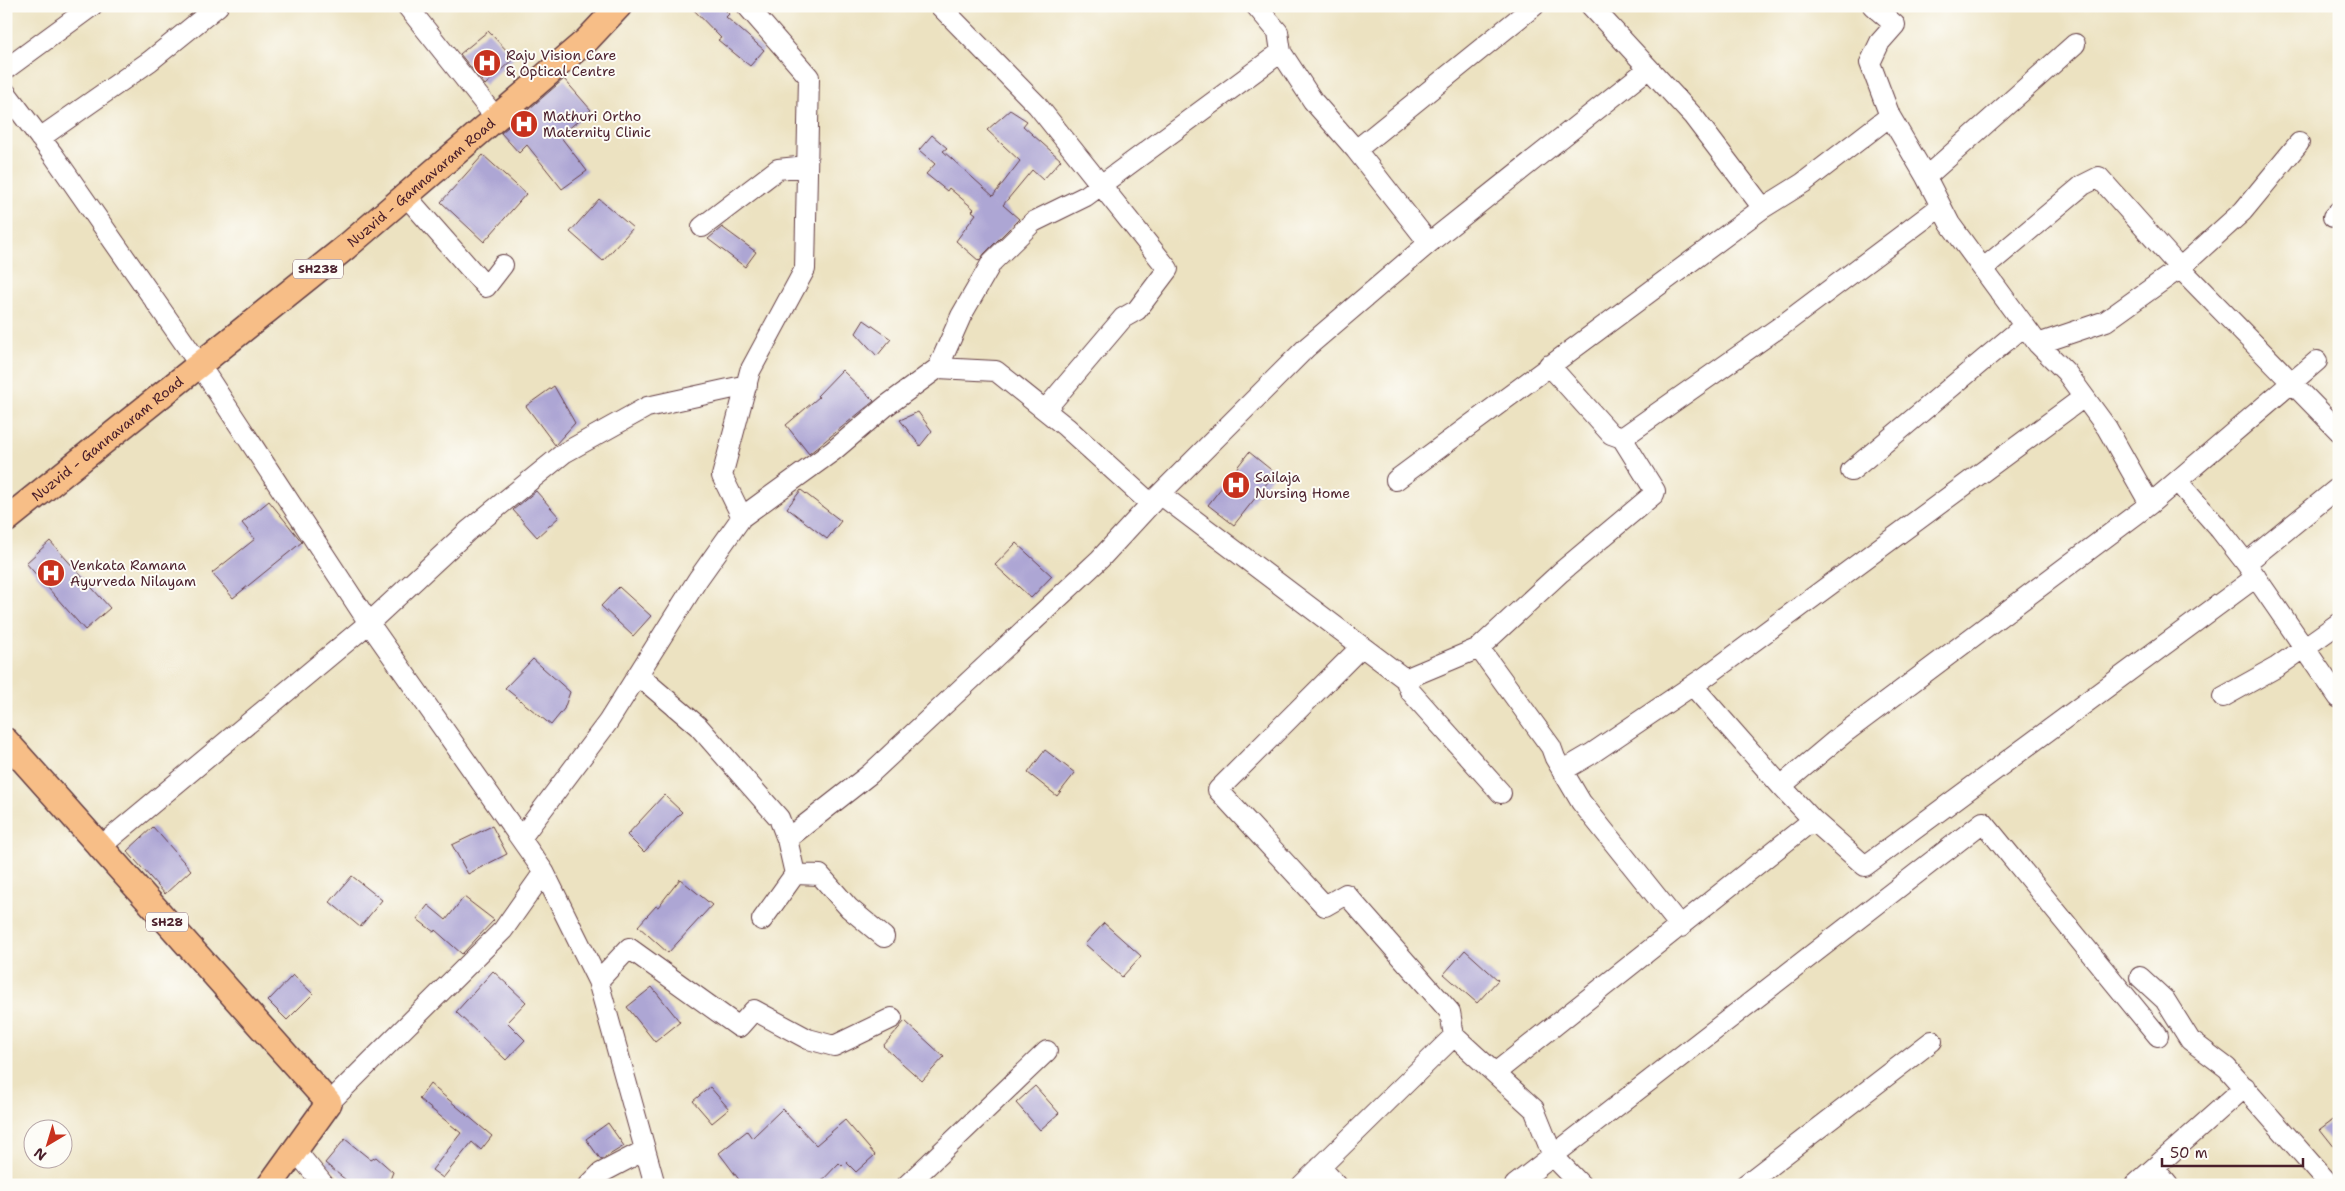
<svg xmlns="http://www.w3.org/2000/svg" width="2345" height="1191" font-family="'Shantell Sans',sans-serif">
<rect width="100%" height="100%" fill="#fdfcf7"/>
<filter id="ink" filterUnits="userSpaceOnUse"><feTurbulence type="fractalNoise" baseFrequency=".02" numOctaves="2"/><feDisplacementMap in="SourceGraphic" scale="10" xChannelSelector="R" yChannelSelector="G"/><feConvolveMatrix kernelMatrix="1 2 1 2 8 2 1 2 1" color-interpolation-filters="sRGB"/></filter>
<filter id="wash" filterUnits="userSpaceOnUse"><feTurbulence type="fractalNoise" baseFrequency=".0096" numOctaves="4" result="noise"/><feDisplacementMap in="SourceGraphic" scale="20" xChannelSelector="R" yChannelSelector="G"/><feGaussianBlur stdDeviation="1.12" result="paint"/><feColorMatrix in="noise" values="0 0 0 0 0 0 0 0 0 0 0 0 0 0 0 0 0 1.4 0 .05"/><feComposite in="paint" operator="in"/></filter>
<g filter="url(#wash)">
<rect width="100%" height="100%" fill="#ece2c1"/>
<g id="blocks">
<path fill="#ada6d4" d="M690,6h31l8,8 -3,3 38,33 -14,16 -32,-26 3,-2z
M488,31l26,27 -29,27 -25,-31z
M564,79l27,31 -31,26 27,35 -25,18 -35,-44 -8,8 -18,-20z
M1010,110l17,11 -4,5 38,34 -18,20 -11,-10 -29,35 16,14 -35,35 -5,7 -23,-20 20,-27 -4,-3 2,-2 -25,-21 -2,3 -21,-17 9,-10 -16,-14 13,-15 15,13 -4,3 50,45 27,-35 -33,-31z
M483,155l43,39 -42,48 -43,-40z
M599,199l34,29 -30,33 -33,-29z
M722,227l34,25 -11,15 -37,-28z
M864,320l27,19 -14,17 -21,-23z
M842,370l32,31 -65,53 -23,-29 33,-28 -2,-1z
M554,386l21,37 -20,22 -29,-39z
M918,412l14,19 -12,15 -20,-26z
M1249,452l26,21 -41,52 -26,-20z
M801,490l40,31 -14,18 -40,-31z
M536,491l23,26 -22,20 -24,-27z
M269,501l33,41 -69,56 -21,-25 43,-34 -13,-16z
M50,541l60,67 -25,22 -59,-67z
M1016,543l36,33 -21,22 -36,-33z
M619,587l32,29 -18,20 -32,-30z
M533,659l37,33 -6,17 -13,16 -46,-37z
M1045,750l30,23 -18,23 -29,-23z
M664,795l18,17 -38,40 -17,-17z
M492,826l15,28 -39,20 -16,-29z
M153,827l38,43 -26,24 -38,-43z
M352,876l30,24 -22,27 -30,-25z
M680,879l32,26 -44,48 -30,-27 18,-20 2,1z
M464,897l30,23 -32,34 -27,-24 -1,2 -17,-13 11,-14 18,15z
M1104,923l37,33 -19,21 -37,-33z
M1465,950l33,30 -21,23 -33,-29z
M493,971l33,31 -19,20 18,18 -19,20 -50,-48z
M293,975l20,19 -26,26 -19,-19z
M652,987l28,35 -25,20 -28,-35z
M905,1021l39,36 -22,24 -39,-35z
M430,1084l62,52 -11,14 -9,-8 -29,36 -11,-8 29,-37 -42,-34z
M1035,1086l24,27 -19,17 -24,-27z
M710,1087l19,22 -17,14 -19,-22z
M782,1109l34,36 29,-25 30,35 -19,17 -10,-10 -4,4 -3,-3 -21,22h-75l-24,-32 28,-22 5,7z
M2339,1115v38l-19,-24z
M608,1123l16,23 -23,14 -15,-21z
M345,1139l26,21 5,-3 17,15 -5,13h-36l-27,-22z"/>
</g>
</g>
<g filter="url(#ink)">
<use href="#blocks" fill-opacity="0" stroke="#623c42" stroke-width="1"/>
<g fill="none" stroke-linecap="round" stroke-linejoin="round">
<defs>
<path id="minor" d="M407,6l89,112
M940,6l97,99 131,164 -31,41 -14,8 -78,92
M1256,6l22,26 3,20 32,49 43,49 73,93
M1591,6l102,110 70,92
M1873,6l22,19 -15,17 -10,21 20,53 36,61 24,47 88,120 28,28 41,56 43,76
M6,69l86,-63
M6,93l48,63 145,208 170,259 175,249 -41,58 -174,173
M40,138l110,-77 68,-55
M1356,150l178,-144
M1926,177l149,-133
M406,196l80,91 17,-22
M2333,217l6,-6
M702,227l76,-58 29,-3
M1983,269l100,-84 16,-8 81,91 159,163
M2038,344l68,-23 74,-53 63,-57 56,-68
M938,368l58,3 70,56 85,77
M2084,397l-391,289 88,100 32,34 52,46 391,-289
M1622,438l162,-114 156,-117
M1851,471l173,-145
M1396,480l367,-272 40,-25 87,-67
M2177,481l44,50 25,32 93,135
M1160,494l245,185 5,12 91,102
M742,517l-20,-41 28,-105 55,-102 4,-192 -62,-71
M2246,563l93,-76
M1361,647l-143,143 107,116 21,-12 104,118 4,24 80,73 19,47 28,29
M1479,648l72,99 4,11 26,44 100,125
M638,675l60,51 81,92 8,21 8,35 -33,46
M1405,679l74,-31 82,-76 93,-78 1,-3 -33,-53 -11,-4 -62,-69
M2223,697l54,-30 62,-44
M1562,771l29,-17 111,-75
M1781,786l62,-52 307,-230 167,-143
M521,838l87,-116 90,-143 44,-62 91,-66 53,-45 52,-38 23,-52 31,-54 41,-40 53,-26 195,-144
M787,839l83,-65 230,-215 60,-65 146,-146 123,-105 219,-174
M100,847l269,-224 99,-92 96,-78 83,-46 100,-22
M544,872l54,109 57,204
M795,874l25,1 29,33 35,29
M2140,977l25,23 25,40 37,28 103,117
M598,981l31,-33 110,79 15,-17 54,29 26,7 58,-28
M1495,1073l318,-253
M295,1150l29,35
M1320,1167l17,18
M2154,1168l14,17
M589,1185l12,-12 44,-23
M907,1185l140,-134
M1302,1185l152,-149
M1515,1185l468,-363 175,214
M1745,1185l187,-144
M2135,1185l110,-98"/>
<g id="major">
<path id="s1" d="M6,520l340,-273 241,-207 32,-34"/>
<path d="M6,741l323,362 -59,82"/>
</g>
</defs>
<use href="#minor" stroke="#623c42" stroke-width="22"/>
<use href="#major" stroke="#623c42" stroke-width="28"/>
<use href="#minor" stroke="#fff" stroke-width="20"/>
<use href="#major" stroke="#f7be87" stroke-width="25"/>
</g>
</g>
<defs>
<symbol id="hospital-disc" viewBox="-11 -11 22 22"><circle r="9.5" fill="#c8321e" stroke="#fdfcf7"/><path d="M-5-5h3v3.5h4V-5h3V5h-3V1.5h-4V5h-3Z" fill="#fff"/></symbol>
</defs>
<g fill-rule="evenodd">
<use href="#hospital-disc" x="471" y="47" width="32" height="32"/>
<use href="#hospital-disc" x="508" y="108" width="32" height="32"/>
<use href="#hospital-disc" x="1220" y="469" width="32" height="32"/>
<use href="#hospital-disc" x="35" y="557" width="32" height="32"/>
</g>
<g text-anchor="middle" stroke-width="4" stroke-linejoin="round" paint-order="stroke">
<g fill="#fdfcf7" stroke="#806168" stroke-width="1">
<rect x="293" y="259.5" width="50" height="19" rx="4"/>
<rect x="146" y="912.5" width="42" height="19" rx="4"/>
</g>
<g font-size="12" font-weight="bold" fill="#4a1f2b">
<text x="318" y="273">SH238</text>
<text x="167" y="926">SH28</text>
</g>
<g font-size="14" fill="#4a1f2b" stroke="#fdfcf7" text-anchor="start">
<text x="506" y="60">Raju Vision Care<tspan x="506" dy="16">&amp; Optical Centre</tspan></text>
<text x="543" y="121">Mathuri Ortho<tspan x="543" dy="16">Maternity Clinic</tspan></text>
<text x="1255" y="482">Sailaja<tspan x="1255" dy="16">Nursing Home</tspan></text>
<text x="70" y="570">Venkata Ramana<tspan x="70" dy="16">Ayurveda Nilayam</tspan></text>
</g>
<g font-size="14" fill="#4a1f2b" stroke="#fdfcf7">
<text dy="5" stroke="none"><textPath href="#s1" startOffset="535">Nuzvid - Gannavaram Road</textPath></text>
<text dy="5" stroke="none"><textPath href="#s1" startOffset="130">Nuzvid - Gannavaram Road</textPath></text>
</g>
</g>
<rect width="2345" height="1191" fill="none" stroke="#fdfcf7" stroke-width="25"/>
<g transform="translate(48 1144) rotate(218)"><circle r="24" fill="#fdfcf7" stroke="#b5a4a5"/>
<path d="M0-4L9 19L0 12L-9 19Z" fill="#c8321e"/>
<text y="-8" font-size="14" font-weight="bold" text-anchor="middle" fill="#4a1f2b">N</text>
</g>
<path d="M2162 1158v8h141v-8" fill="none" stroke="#4a1f2b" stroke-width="2.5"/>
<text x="2170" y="1158" font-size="15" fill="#4a1f2b" stroke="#fdfcf7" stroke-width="4" paint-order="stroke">50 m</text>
</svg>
